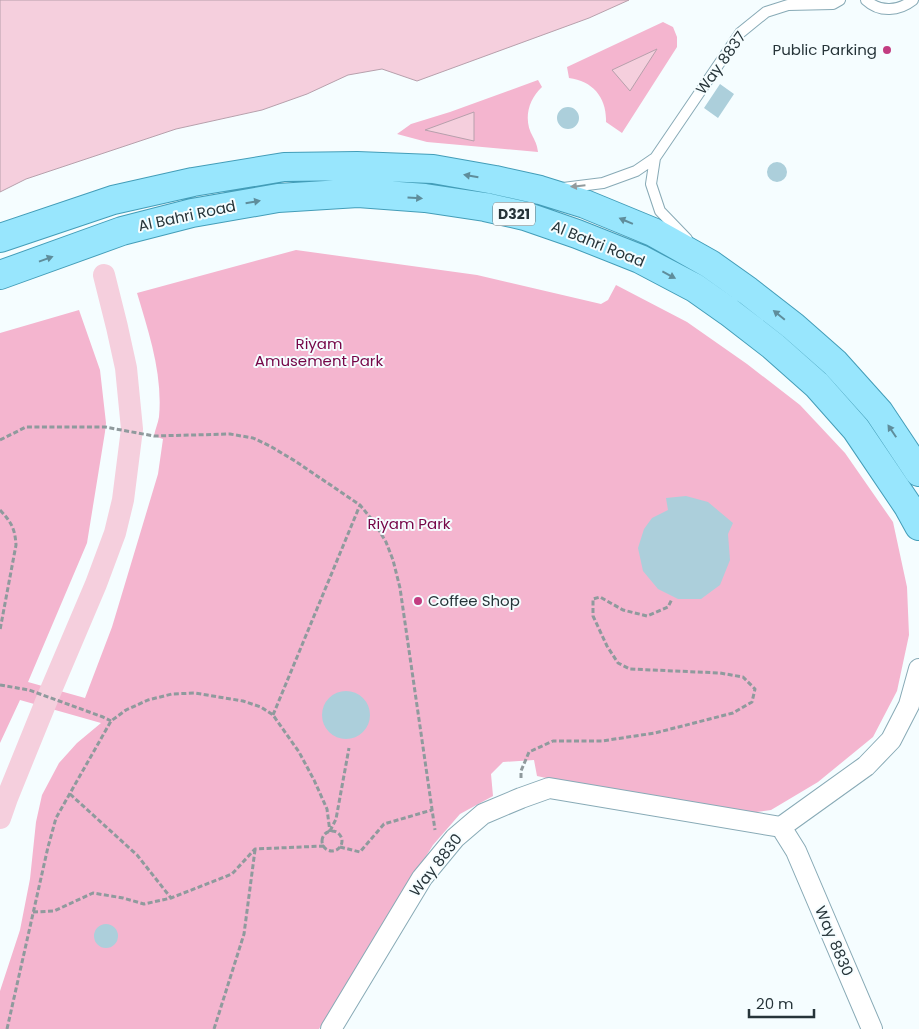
<svg xmlns="http://www.w3.org/2000/svg" width="919" height="1029" font-family="Poppins,sans-serif">
<rect width="100%" height="100%" fill="#f5fdff"/>
<path fill="#f4b5cf" d="M663,22l10,5 4,10v10l-55,86 -16,-11c1,-24 -13,-41 -37,-44l-2,-11z
M538,80l4,7c-14,13 -19,33 -9,50 3,6 4,8 5,15l-111,-10 -30,-8 14,-10 39,-12z
M296,250l181,25 124,29 7,-4 8,-15 71,37 60,42 53,41 45,48 48,69 14,65 2,48 -12,56 -24,46 -55,45 -47,28 -22,3 -171,-28 -41,-9 -3,-16 -31,2 -12,12 2,22 -33,18 -27,31 -114,184h-319v-38l20,-61 10,-51 6,-57 6,-27 17,-32 18,-20 24,-20 -81,-23 -20,43v-410l79,-23 21,60 6,53 -1,9 -18,111 -59,139 57,16 27,-71 46,-153 5,-35 -9,-3c1,-6 4,-13 5,-19 4,-42 -10,-84 -22,-124z"/>
<path fill="#f5cfdd" stroke="#b7a0ac" d="M0,0h629l-40,18 -172,63 -35,-12 -34,6 -41,19 -45,16 -86,19 -150,50 -26,13z
M657,49l-27,42 -18,-21z
M474,112v29l-49,-11z"/>
<g fill="none" stroke-linecap="round" stroke-linejoin="round">
<path stroke="#f5cfdd" stroke-width="22" d="M0,818l7,-20 41,-101 48,-113 19,-51 8,-33 9,-71 -6,-61 -9,-41 -13,-52"/>
</g>
<path fill="#accfdb" d="M720,84l14,10 -16,24 -14,-10z
M557 118a11 11 0 1 1 22 0a11 11 0 1 1-22 0Z
M767 172a10 10 0 1 1 20 0a10 10 0 1 1-20 0Z
M686,496l22,6 25,21 -5,11 2,26 -10,25 -19,14h-23l-20,-10 -15,-18 -5,-23 6,-19 8,-11 16,-8 -2,-12z
M322 715a24 24 0 1 1 48 0a24 24 0 1 1-48 0Z
M94 936a12 12 0 1 1 24 0a12 12 0 1 1-24 0Z"/>
<g fill="none" stroke-linecap="round" stroke-linejoin="round">
<defs>
<path id="service" d="M866,0c14,13 33,11 47,0
M655,158l-4,26 9,27 27,28
M563,188l40,-5 33,-12 19,-13 85,-125 26,-21 22,-7 45,-1 7,-4"/>
<path id="minor" d="M781,827l15,24 76,178
M331,1029l91,-151 33,-40 28,-24 38,-16 28,-10 232,39 85,-61 25,-26 18,-35 10,-36"/>
<path id="primary" d="M0,238l113,-38 80,-18 91,-15 73,-1 76,3 62,11 45,10 45,14 68,28 57,32 38,27 45,35 42,37 44,49 40,60
M0,275l122,-44 70,-18 86,-15 80,-5 67,5 60,9 40,9 52,18 63,25 55,29 34,24 44,34 44,39 39,44 52,77 11,20"/>
</defs>
<use href="#service" stroke="#88aab6" stroke-width="12"/>
<use href="#minor" stroke="#88aab6" stroke-width="22"/>
<use href="#primary" stroke="#439db8" stroke-width="30"/>
<path stroke="#8f9a9d" stroke-width="3" stroke-dasharray="5 2.5" stroke-linecap="butt" d="M0,440l26,-13h79l49,9 76,-2 23,4 17,8 25,15 65,44 14,17 12,20 7,18 7,28 35,242
M0,510c11,12 15,18 16,35l-16,85
M0,685l29,5 74,27 8,4
M273,715l87,-210
M521,778v-7l8,-19 24,-11h49l53,-8 78,-20 19,-11 3,-13 -12,-12 -23,-4 -90,-4 -12,-6 -11,-17 -14,-30v-17l7,-2 23,13 24,6 21,-9 4,-8
M70,794l67,61 34,43
M330,831l6,-12 13,-71
M322 841a10 10 0 1 1 20 0a10 10 0 1 1-20 0Z
M340,847l20,5 24,-28 48,-14
M33,912l21,-1 39,-18 30,5 21,6 27,-6 61,-24 23,-25 69,-3
M7,1029l41,-182 8,-29 55,-97 15,-11 22,-10 24,-6 23,-1 48,8 18,6 12,8 26,37 15,28 13,29 3,23
M214,1029l30,-95 11,-84"/>
<use href="#service" stroke="#fff" stroke-width="10"/>
<use href="#minor" stroke="#fff" stroke-width="20"/>
<use href="#primary" stroke="#98e6fd" stroke-width="28"/>
</g>
<defs><path id="oneway-solid" d="M-6-.8H1V-3.2L6.5 0L1 3.2V.8H-6Z" transform="scale(1.25)"/></defs>
<g fill="#5f8d9b">
<use href="#oneway-solid" transform="translate(471 176) rotate(-170)"/>
<use href="#oneway-solid" transform="translate(415 198) rotate(4)"/>
<use href="#oneway-solid" transform="translate(253 202) rotate(-10)"/>
<use href="#oneway-solid" transform="translate(626 221) rotate(-157)"/>
<use href="#oneway-solid" transform="translate(46 259) rotate(-20)"/>
<use href="#oneway-solid" transform="translate(669 275) rotate(28)"/>
<use href="#oneway-solid" transform="translate(779 315) rotate(-141)"/>
<use href="#oneway-solid" transform="translate(892 431) rotate(-124)"/>
</g>
<use fill="#929a9c" href="#oneway-solid" transform="translate(578 186) rotate(174)"/>
<g fill="#c23d81" stroke="#f5fdff" stroke-width="2">
<circle cx="887" cy="50" r="5"/>
<circle cx="418" cy="601" r="5"/>
</g>
<g text-anchor="middle" stroke-width="4" stroke-linejoin="round" paint-order="stroke">
<rect fill="#f5fdff" stroke="#647074" stroke-width="1" x="493" y="202.5" width="42" height="23" rx="4"/>
<g font-size="14" font-weight="bold" fill="#263439">
<text x="514" y="219">D321</text>
</g>
<g font-size="15" fill="#263439" stroke="#f5fdff" text-anchor="end">
<text x="877" y="55">Public Parking</text>
<text x="428" y="606" text-anchor="start">Coffee Shop</text>
</g>
<g font-size="15" fill="#263439" stroke="#f5fdff">
<text transform="translate(721 63) rotate(-54)" y="5">Way 8837</text>
<text transform="translate(187 216) rotate(-12)" y="5">Al Bahri Road</text>
<text transform="translate(598 244) rotate(22)" y="5">Al Bahri Road</text>
<text transform="translate(436 865) rotate(-52)" y="5">Way 8830</text>
<text transform="translate(834 941) rotate(67)" y="5">Way 8830</text>
</g>
<g font-size="15" fill="#750547" stroke="#f5fdff">
<text x="319" y="349">Riyam<tspan x="319" dy="17">Amusement Park</tspan></text>
<text x="409" y="529">Riyam Park</text>
</g>
</g>
<path d="M749 1009v8h65v-8" fill="none" stroke="#263439" stroke-width="2.5"/>
<text x="756" y="1009" font-size="15" fill="#263439" stroke="#f5fdff" stroke-width="4" paint-order="stroke">20 m</text>
</svg>
